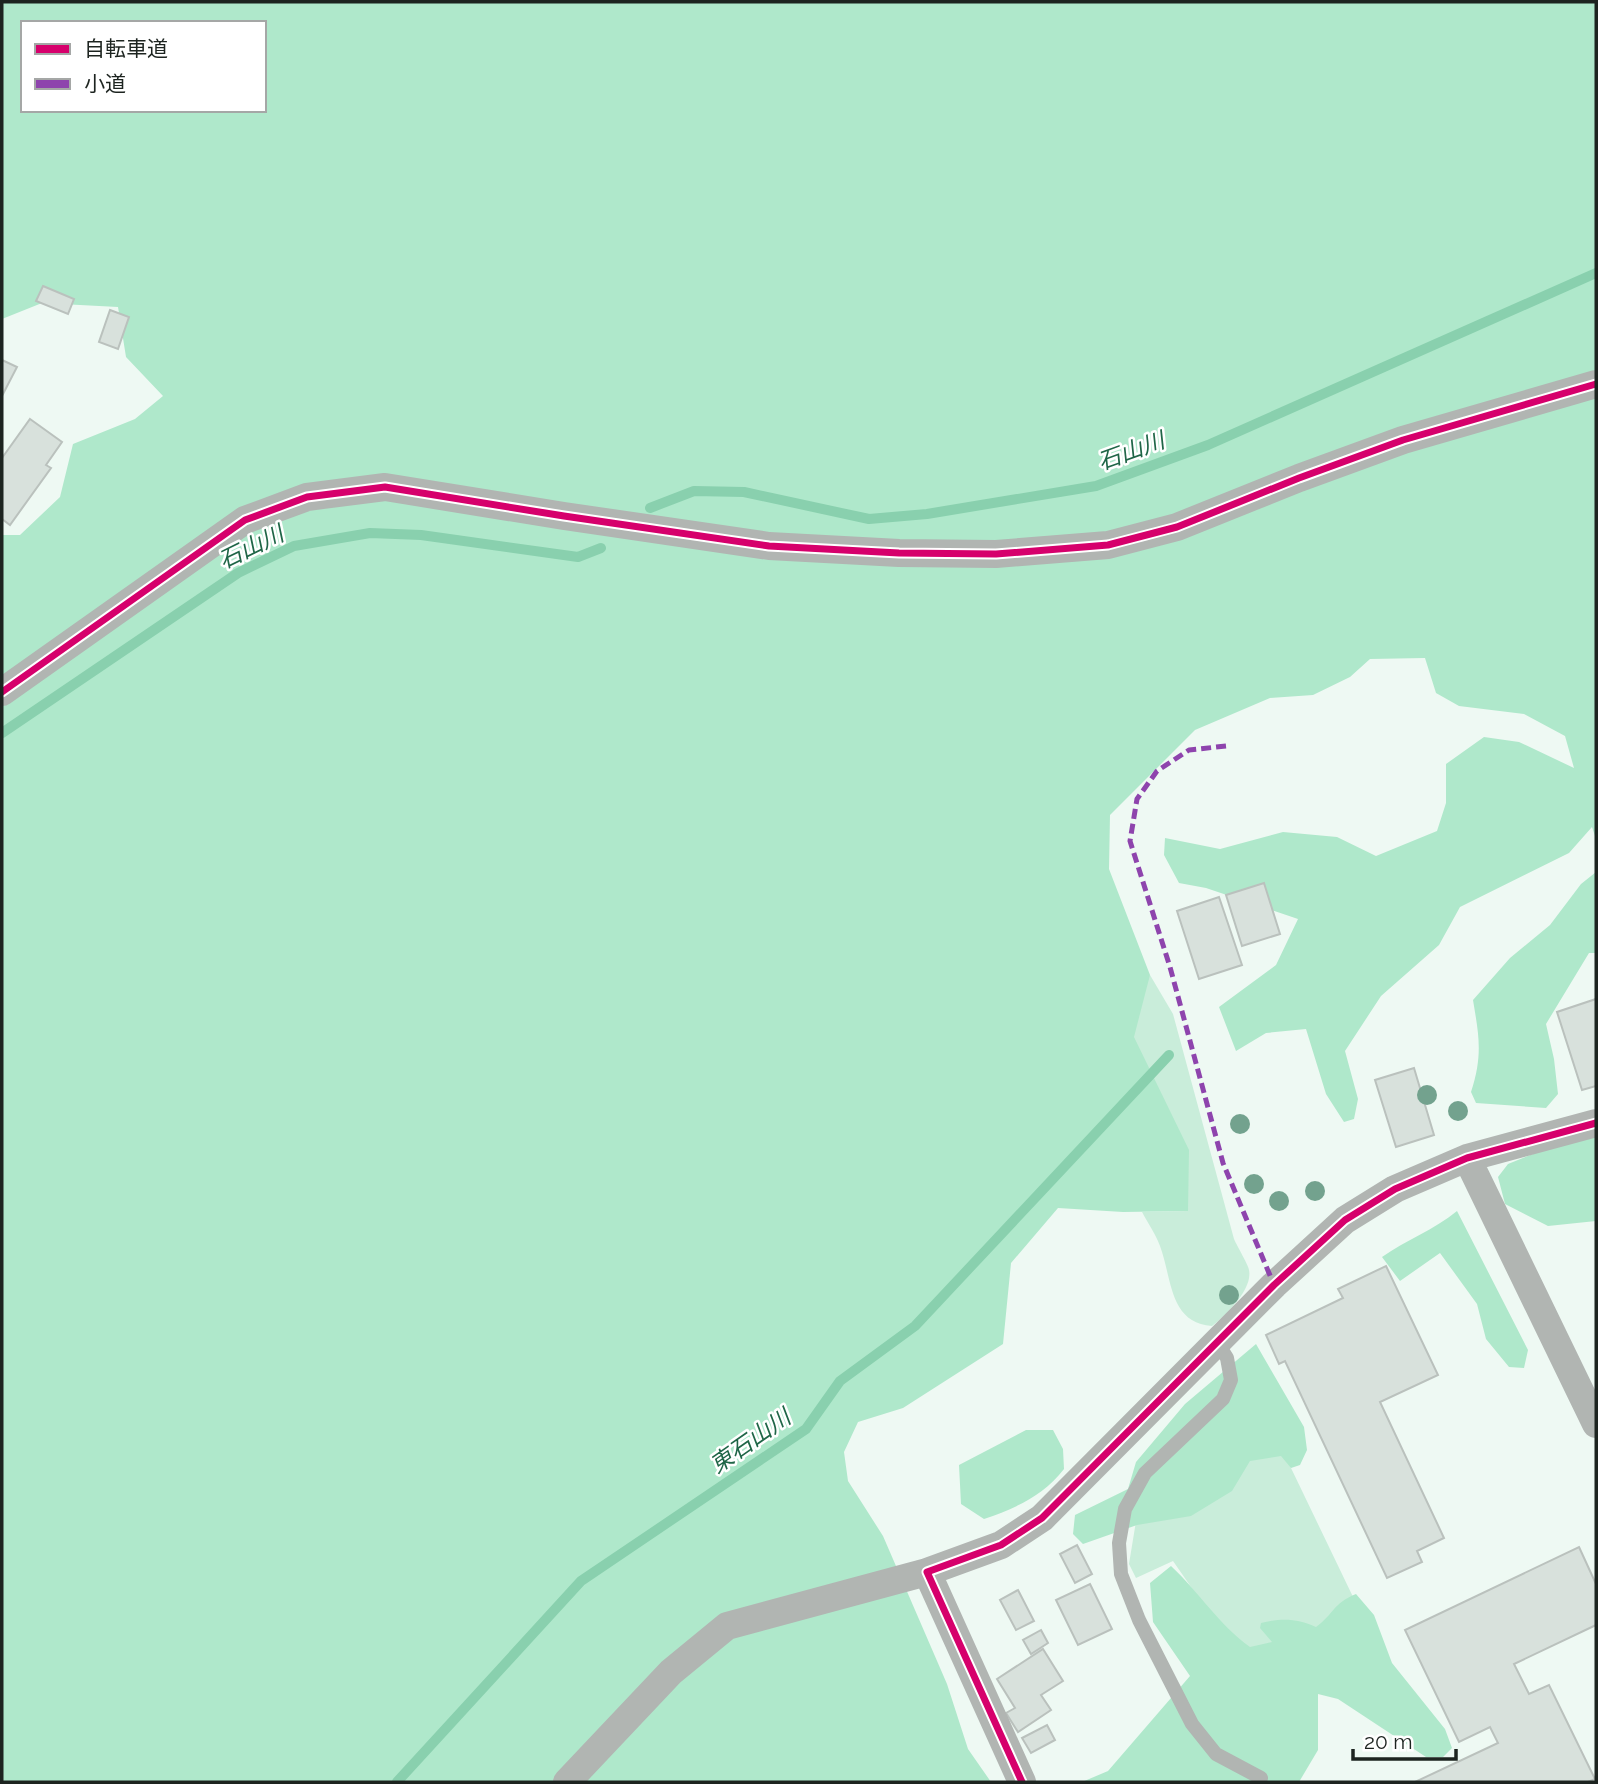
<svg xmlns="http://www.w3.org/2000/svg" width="1598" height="1784" font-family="Raleway,'Noto Sans JP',sans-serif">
<rect width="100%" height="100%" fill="#eef9f3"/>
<path fill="#c9edda" d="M1150,975l23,39 61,225c3,7 15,27 15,31 4,19 -23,45 -37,56 -43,-3 -40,-48 -52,-80 -4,-11 -12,-23 -18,-34l46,-1 -60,-181 -2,-29z
M1253,1389l127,264 -68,27 -82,-37 -57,-82 -37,17 -7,-14 9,-55z"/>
<path fill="#afe8cb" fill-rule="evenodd" d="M2,2h1594v837l-4,-12 -23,26 -109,54 -21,38 -58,51 -36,55 13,48 -4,20 -10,3 -18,-28 -20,-65 -40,4 -30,18 -17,-44 57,-42 22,-46 -92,-31 -27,-5 -15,-28 1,-17 55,11 63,-17 54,5 39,19 61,-25 9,-28v-39l38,-27 35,5 55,26 -9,-32 -41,-22 -65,-8 -23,-13 -11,-35 -55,1 -20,18 -37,18 -43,3 -75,32 -85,85 -1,54 41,106 -16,62 55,113 -1,61 -65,1 -65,-4 -47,55 -8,81 -100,64 -45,14 -14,30 4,29 35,55 64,148 21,65 23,33h-989v-1247h18l40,-38 13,-53 62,-25 28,-23 -37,-39 -8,-50 -76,-4 -40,16zM23,23h241v87h-241z
M1596,872v81h-7l-43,71 8,35 4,35 -12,14 -70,-5 -5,-11c12,-37 8,-56 2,-92l37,-42 40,-33 31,-41z
M1596,1133v88l-48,5 -43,-22 -7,-27 10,-13 45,-18z
M1457,1211l71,139 -4,18 -15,-1 -23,-28 -9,-35 -37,-51 -40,28 -18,-24c24,-17 52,-27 75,-46z
M1256,1344l48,83 3,23 -7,15 -9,3 -10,-12 -31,5 -18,30 -41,25 -54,9 -54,19 -10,-10 2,-19 53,-26 8,-27 49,-58z
M1026,1430h27l10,19 1,20c-21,27 -48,39 -80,50l-23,-15 -2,-39z
M1171,1566c28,26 48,59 79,81l22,-5 -12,-14 1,-5c20,-5 36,-5 55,4 19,-14 16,-23 40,-33l18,21 18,48 53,66 7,19 -9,9h-17l-88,-58 -20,-5v56l-19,32h-217l26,-11 82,-95 -37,-54 -3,-39z"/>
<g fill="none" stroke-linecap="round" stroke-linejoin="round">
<path stroke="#89d0ae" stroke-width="10" d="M650,508l44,-17 50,1 125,27 58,-5 169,-28 112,-41 388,-172
M2,733l236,-160 56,-27 76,-13 51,2 157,22 23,-9
M397,1782l184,-201 225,-152 34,-48 75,-55 254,-271"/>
</g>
<path fill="#d8e1dc" stroke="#bac1bd" stroke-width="2" d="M43,286l31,13 -6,15 -32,-13z
M110,310l19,7 -11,32 -19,-7z
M2,360l15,7 -14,27 -1,-1z
M30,419l32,23 -16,23 5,3 -41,57 -8,-6v-61z
M1264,883l16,51 -38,12 -16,-51z
M1219,897l23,68 -43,14 -22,-68z
M1596,999v87l-14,4 -25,-78z
M1414,1068l20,67 -38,12 -21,-67z
M1386,1266l52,109 -58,27 64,136 -27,13 5,11 -35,16 -102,-217 -6,3 -13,-29 77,-37 -5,-9z
M1077,1545l15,29 -17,9 -15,-29z
M1579,1547l17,37v41l-82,39 15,30 20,-9 46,94 -7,3h-173l83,-39 -8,-16 -31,15 -54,-112z
M1090,1584l22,45 -34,16 -22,-45z
M1018,1590l16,31 -18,9 -16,-30z
M1041,1630l7,13 -17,11 -8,-14z
M1043,1649l20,32 -22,14 10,15 -33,22 -12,-19 9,-5 -18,-29z
M1047,1725l8,15 -24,13 -9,-15z"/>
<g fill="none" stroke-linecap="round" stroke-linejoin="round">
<path stroke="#b1b5b2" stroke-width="14" d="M1217,1342l10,16 4,22 -8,19 -78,74 -20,36 -6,34 2,31 18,46 53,104 24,30 45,24"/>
<path stroke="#b1b5b2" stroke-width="28" d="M2,692l243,-172 62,-23 78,-10 179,29 205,30 130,7 97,1 112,-9 69,-18 122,-49 104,-38 193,-56
M1467,1158l129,266
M567,1782l104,-110 56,-46 200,-54
M1022,1782l-95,-210 74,-27 41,-27 232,-233 71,-65 50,-31 72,-31 129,-35"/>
<path stroke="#8e44ad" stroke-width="5" stroke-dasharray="10 5" stroke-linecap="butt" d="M1226,746l-37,4 -32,21 -20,28 -7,42 40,126 53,196 51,122"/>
<defs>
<path id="cycleway" d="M2,692l243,-172 62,-23 78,-10 179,29 205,30 130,7 97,1 112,-9 69,-18 122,-49 104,-38 193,-56
M1022,1782l-95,-210 74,-27 41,-27 232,-233 71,-65 50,-31 72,-31 129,-35"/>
</defs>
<use href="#cycleway" stroke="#fff" stroke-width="11"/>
<use href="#cycleway" stroke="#d6006c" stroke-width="7"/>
</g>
<g fill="#73a28e">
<circle cx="1427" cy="1095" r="10"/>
<circle cx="1458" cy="1111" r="10"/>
<circle cx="1240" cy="1124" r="10"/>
<circle cx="1254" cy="1184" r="10"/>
<circle cx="1315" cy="1191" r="10"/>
<circle cx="1279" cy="1201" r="10"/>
<circle cx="1229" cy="1295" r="10"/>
</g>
<g text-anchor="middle" stroke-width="5" stroke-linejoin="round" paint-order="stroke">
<g font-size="23" font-style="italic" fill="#1f6647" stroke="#fff">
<text transform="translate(1131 451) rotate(-20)" y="8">石山川</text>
<text transform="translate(251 547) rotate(-26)" y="8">石山川</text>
<text transform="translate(750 1441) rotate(-35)" y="8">東石山川</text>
</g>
</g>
<rect width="1598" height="1784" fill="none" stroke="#1d2420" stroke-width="7"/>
<rect x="21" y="21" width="245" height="91" fill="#ffffff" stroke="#a5a7a6" stroke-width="2"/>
<rect x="35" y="44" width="35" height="10" fill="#d6006c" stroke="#a5a7a6" stroke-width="2"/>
<text x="84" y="56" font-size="21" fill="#1d2420">自転車道</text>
<rect x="35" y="79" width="35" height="10" fill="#8e44ad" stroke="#a5a7a6" stroke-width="2"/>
<text x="84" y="91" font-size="21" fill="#1d2420">小道</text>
<path d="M1353 1749v10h103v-10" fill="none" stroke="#1d2420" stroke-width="3.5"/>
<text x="1364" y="1749" font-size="21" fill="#1d2420" stroke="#ffffff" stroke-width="5" paint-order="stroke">20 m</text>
</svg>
